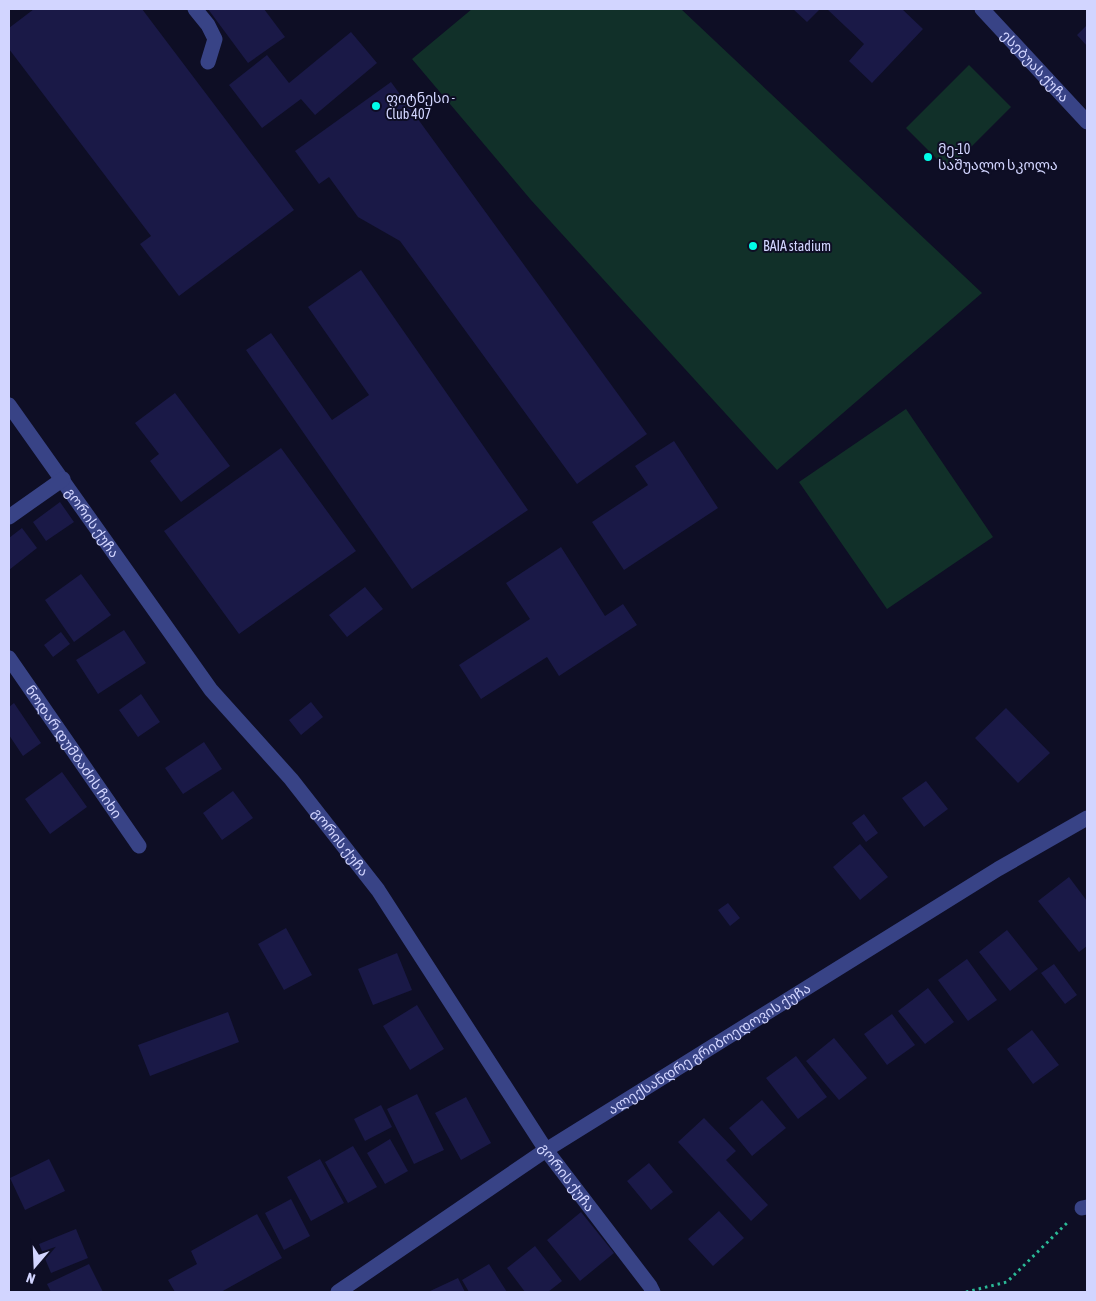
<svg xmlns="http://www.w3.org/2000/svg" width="1096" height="1301" font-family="'Asap Condensed','Noto Sans Georgian',sans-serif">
<rect width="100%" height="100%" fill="#0e0e25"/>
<path fill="#113029" d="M472,9h209l301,284 -205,177 -246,-270 -119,-141z
M969,65l42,42 -63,63 -42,-42z
M906,409l87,128 -106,72 -88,-127z"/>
<path fill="#1a1947" d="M34,9h108l152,201 -115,86 -39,-52 11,-8 -142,-187v-21z
M208,9h56l21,28 -37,26z
M793,9h27l-13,13z
M827,9h75l21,20 -51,54 -23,-22 15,-17z
M1087,25v21l-10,-11z
M351,32l26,31 -62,52 -14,-16 -39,29 -33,-43 38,-30 22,28z
M391,82l256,352 -70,50 -177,-243 -42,-24 -29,-40 -10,7 -24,-33z
M361,270l167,240 -116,79 -166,-239 25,-17 61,87 37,-25 -61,-88z
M175,393l55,73 -49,36 -31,-41 9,-7 -24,-31z
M674,441l44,67 -94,62 -32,-48 56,-37 -13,-19z
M281,448l75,103 -117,83 -75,-103z
M60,502l14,20 -28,19 -13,-19z
M22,528l15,20 -28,22v-32z
M561,547l44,69 18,-12 14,21 -78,51 -12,-19 -66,42 -22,-34 71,-46 -24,-36z
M81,574l30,41 -37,27 -29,-42z
M365,587l18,22 -36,28 -18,-22z
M124,630l22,33 -48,31 -22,-34z
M61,632l9,12 -17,13 -9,-12z
M141,694l19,28 -22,15 -19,-27z
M311,702l12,15 -22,18 -12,-15z
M14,703l27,40 -18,13 -14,-21v-28z
M1006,708l44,45 -32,30 -43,-45z
M204,742l18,27 -39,25 -18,-26z
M62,772l25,35 -37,27 -25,-35z
M926,781l22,28 -24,18 -22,-29z
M233,791l20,27 -31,22 -19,-27z
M864,814l14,19 -12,9 -14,-19z
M860,844l28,33 -28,23 -27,-33z
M1069,877l18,24v45l-8,6 -41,-51z
M728,903l12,15 -10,8 -12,-16z
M286,928l26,47 -28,15 -26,-46z
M1007,930l31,39 -28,22 -31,-39z
M397,953l15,37 -39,15 -15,-36z
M967,959l30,41 -29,21 -30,-41z
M1054,964l23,31 -12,9 -24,-31z
M928,988l26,34 -29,22 -27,-33z
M417,1005l27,44 -34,21 -27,-44z
M228,1012l11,30 -89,34 -12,-31z
M892,1014l23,31 -28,20 -23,-31z
M1032,1030l27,35 -26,19 -26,-35z
M834,1038l33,40 -28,22 -33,-39z
M796,1056l31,41 -29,22 -32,-41z
M417,1094l27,56 -30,14 -27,-55z
M466,1097l25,46 -30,17 -26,-47z
M762,1100l24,28 -34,28 -23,-28z
M381,1105l11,22 -27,14 -11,-22z
M704,1118l32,33 -10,9 42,45 -17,16 -73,-79z
M390,1139l18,32 -23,13 -18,-31z
M353,1146l24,41 -29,16 -23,-41z
M49,1159l16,32 -40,19 -15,-32z
M320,1159l24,44 -33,18 -24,-44z
M649,1163l24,29 -22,18 -24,-29z
M291,1199l19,37 -26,14 -19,-37z
M719,1211l25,27 -31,28 -25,-27z
M581,1212l33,41 -34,28 -33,-41z
M257,1214l25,44 -61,34h-46l-7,-12 29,-16 -6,-13z
M76,1229l12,29 -37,15 -12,-29z
M535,1246l27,35 -14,11h-23l-18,-24z
M89,1264l14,28h-52l-4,-8z
M489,1264l18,28h-38l-7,-12z
M458,1278l7,14h-37z"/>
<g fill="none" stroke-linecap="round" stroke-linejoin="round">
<path stroke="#2bba97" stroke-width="3" stroke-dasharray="2.5 4" stroke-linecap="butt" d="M966,1292l41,-10 62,-61"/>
<g stroke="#384386" stroke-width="15">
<path d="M195,9l13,16 7,14 -7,23"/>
<path id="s1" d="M982,9l105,113"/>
<path id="s2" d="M9,405l202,285 80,89 87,111 168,260 104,136 3,6"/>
<path d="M9,517l54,-38"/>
<path id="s3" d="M9,658l130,188"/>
<path d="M1082,1208l5,-1"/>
<path id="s4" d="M338,1292l208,-142 452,-281 89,-51"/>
</g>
</g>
<g fill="#00fde8" stroke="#0e0e25" stroke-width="2">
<circle cx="376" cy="106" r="5"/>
<circle cx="928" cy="157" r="5"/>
<circle cx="753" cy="246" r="5"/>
</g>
<g text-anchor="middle" stroke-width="4" stroke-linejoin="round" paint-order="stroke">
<g font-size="14" fill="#d2d5ff" stroke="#0e0e25">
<text dy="5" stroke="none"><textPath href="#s1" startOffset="78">ესებუას ქუჩა</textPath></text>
<text dy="5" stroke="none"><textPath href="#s2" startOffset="144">გორის ქუჩა</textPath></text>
<text dy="5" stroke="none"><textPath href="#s3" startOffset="114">ნოდარ დუმბაძის ჩიხი</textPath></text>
<text dy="5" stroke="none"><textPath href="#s2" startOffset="549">გორის ქუჩა</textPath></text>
<text dy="5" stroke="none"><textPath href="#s4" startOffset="444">ალექსანდრე გრიბოედოვის ქუჩა</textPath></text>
<text dy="5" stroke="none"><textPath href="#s2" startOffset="954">გორის ქუჩა</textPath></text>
</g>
<g font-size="14" fill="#d2d5ff" stroke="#0e0e25" text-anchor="start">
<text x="386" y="103">ფიტნესი -<tspan x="386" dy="16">Club 407</tspan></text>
<text x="938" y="154">მე-10<tspan x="938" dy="16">საშუალო სკოლა</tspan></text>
<text x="763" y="251">BAIA stadium</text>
</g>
</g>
<rect width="1096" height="1301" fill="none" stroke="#d2d5ff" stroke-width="20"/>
<g transform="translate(35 1266) rotate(199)" stroke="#0e0e25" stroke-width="4" paint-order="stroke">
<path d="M0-4L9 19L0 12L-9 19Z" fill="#d2d5ff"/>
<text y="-8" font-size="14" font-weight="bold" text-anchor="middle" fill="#d2d5ff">N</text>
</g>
</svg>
